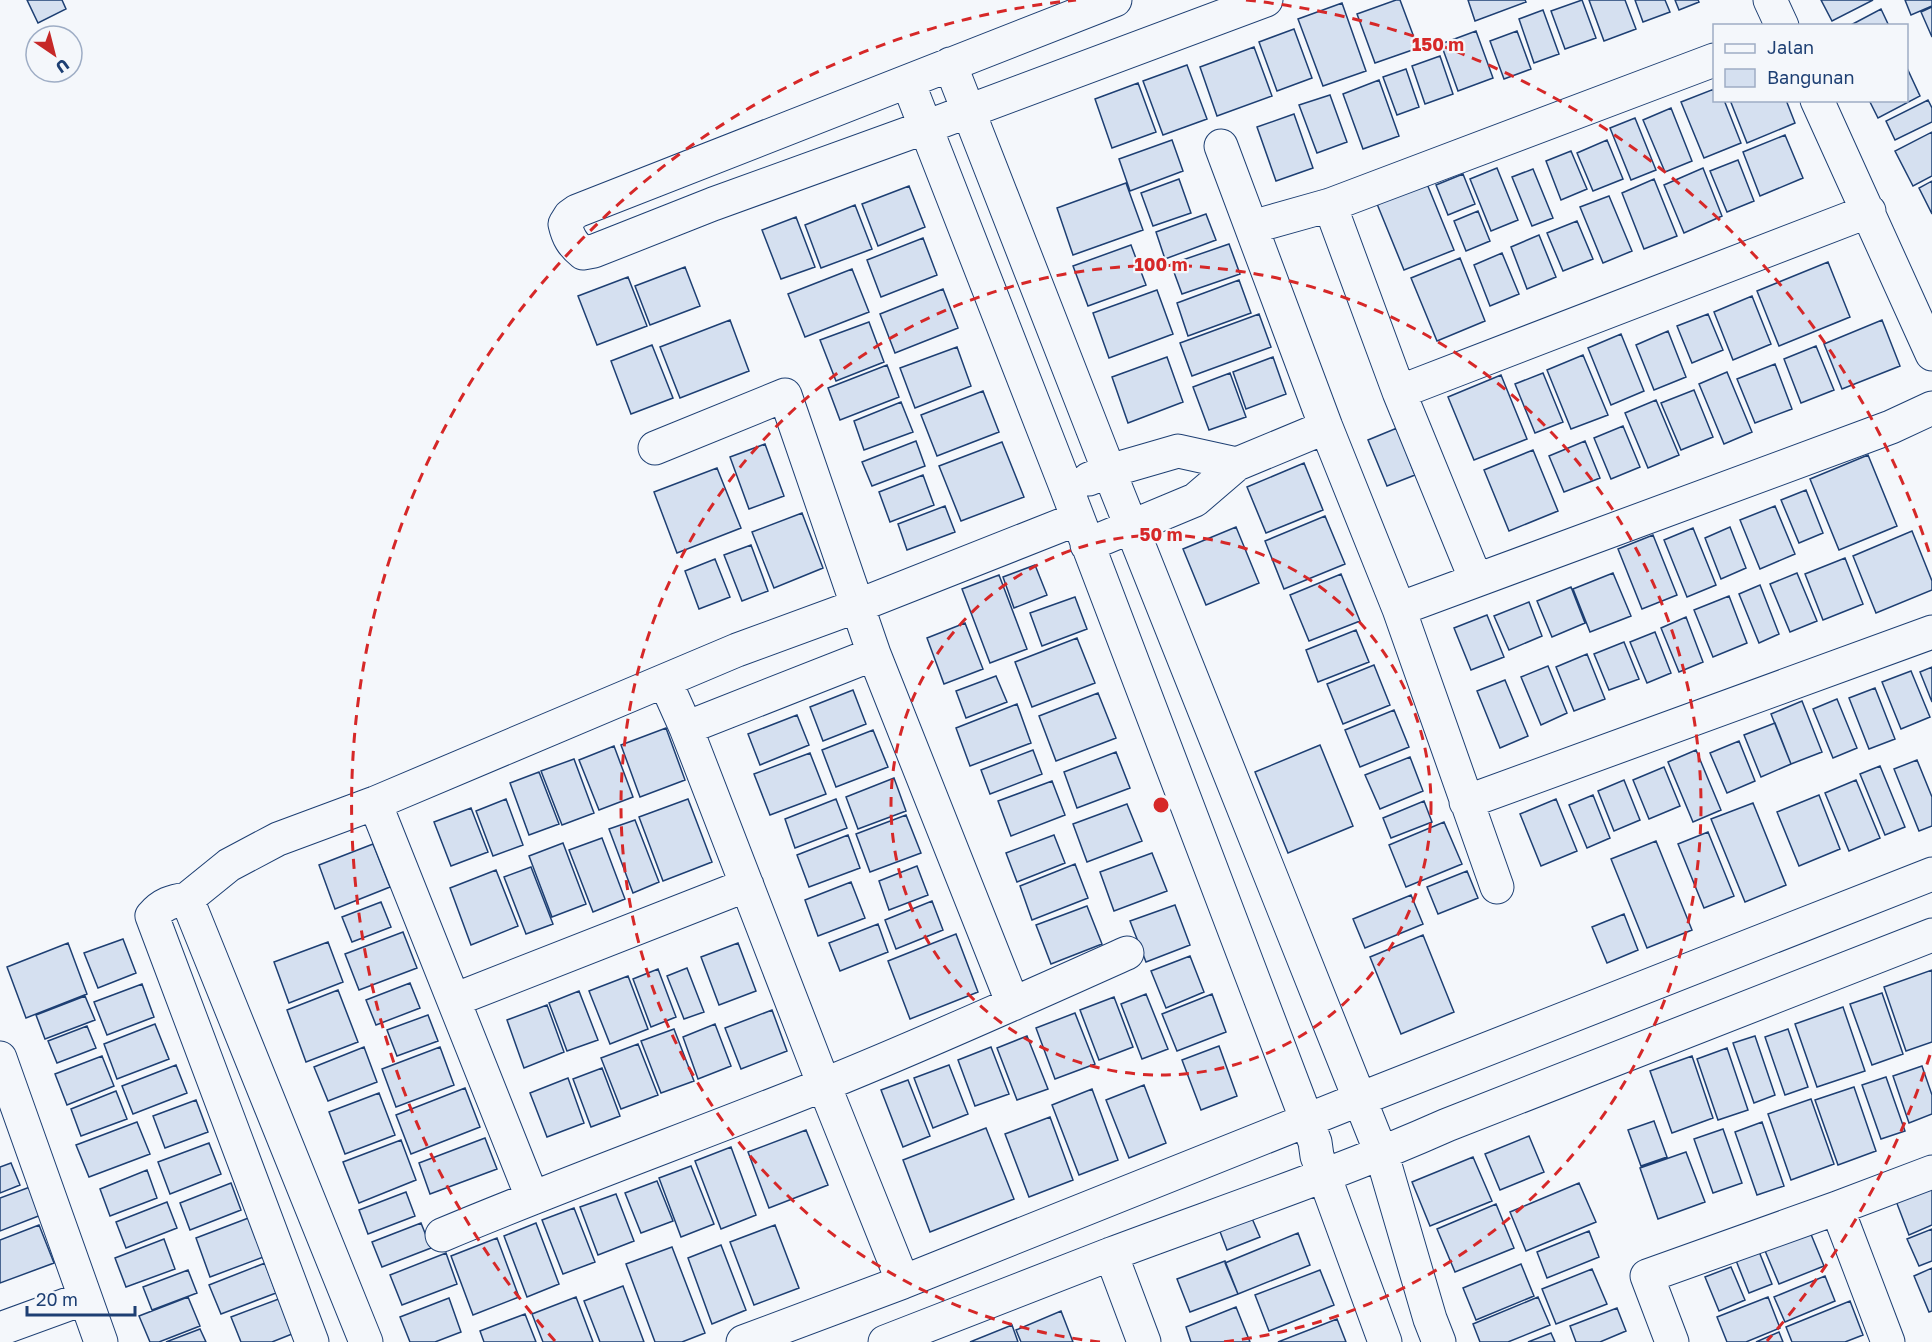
<svg xmlns="http://www.w3.org/2000/svg" width="1932" height="1342" font-family="'Golos Text',sans-serif">
<rect width="100%" height="100%" fill="#f4f7fb"/>
<path fill="#d5e0f0" stroke="#1d3f73" stroke-width="1.5" d="M27,0h35l4,9 -28,14z
M1396,0h4l18,48 -43,15 -18,-49z
M1468,0h57l1,2 -51,19z
M1582,0l14,38 -31,11 -14,-38z
M1589,0h36l11,29 -32,12z
M1635,0h30l5,12 -27,10z
M1675,0h23l1,2 -20,8z
M1821,0h52l-41,21z
M1905,0h27v6l-21,9z
M1342,3l24,68 -43,15 -25,-67z
M1932,7v30l-11,-25z
M1881,9l8,17h-40z
M1543,10l16,44 -25,9 -15,-44z
M1294,29l18,49 -35,13 -18,-49z
M1476,31l17,47 -35,13 -17,-47z
M1517,31l14,38 -27,10 -14,-38z
M1254,47l18,49 -55,20 -17,-49z
M1440,56l13,38 -28,10 -13,-38z
M1187,65l20,54 -44,16 -20,-54z
M1907,68l13,28 -42,22 -9,-18h37z
M1406,69l13,38 -22,8 -14,-38z
M1379,80l20,56 -36,13 -20,-55z
M1138,83l18,49 -44,16 -17,-49z
M1714,89v11h10l17,43 -37,15 -23,-56z
M1330,95l17,47 -30,11 -18,-48z
M1730,100h56l9,23 -48,20z
M1928,100l4,8v14l-37,18 -9,-19z
M1671,108l21,53 -27,11 -22,-52z
M1294,114l19,54 -37,13 -19,-54z
M1635,118l21,52 -25,10 -21,-52z
M1932,132v44l-19,10 -18,-35z
M1785,135l18,43 -43,18 -17,-44z
M1172,140l11,31 -53,20 -11,-32z
M1607,140l16,39 -30,12 -16,-38z
M1571,151l16,38 -26,11 -15,-39z
M1738,160l16,41 -27,11 -17,-41z
M1497,168l21,52 -27,11 -21,-52z
M1703,168l19,48 -38,17 -20,-48z
M1533,169l20,49 -21,8 -20,-49z
M1463,174l12,30 -27,11 -12,-30z
M1179,179l12,34 -38,13 -12,-33z
M1425,179l29,71 -50,20 -29,-71z
M1654,179l23,57 -33,13 -22,-56z
M1932,181v33l-13,-26z
M1126,183l17,47 -70,25 -16,-47z
M909,186l16,41 -47,19 -16,-42z
M1609,196l23,55 -29,12 -23,-56z
M855,205l17,44 -51,19 -16,-43z
M1478,211l12,30 -24,10 -12,-30z
M1206,214l10,26 -51,19 -9,-27z
M796,217l19,50 -34,12 -19,-49z
M1577,221l16,38 -30,12 -16,-38z
M1539,235l17,42 -29,12 -16,-42z
M923,238l14,37 -56,22 -14,-37z
M1229,244l11,30 -58,20 -11,-30z
M1131,245l15,40 -58,21 -15,-40z
M1502,253l17,41 -29,12 -16,-41z
M1460,258l25,63 -48,20 -26,-63z
M1828,262l22,55 -71,29 -22,-55z
M685,267l15,39 -50,19 -15,-39z
M852,269l17,43 -64,25 -17,-43z
M628,277l19,49 -50,19 -19,-49z
M1239,280l12,33 -63,23 -11,-33z
M943,289l15,39 -63,25 -15,-39z
M1157,290l16,44 -64,24 -16,-45z
M1752,296l19,48 -38,16 -19,-48z
M1259,314l12,33 -79,29 -12,-33z
M1708,314l15,36 -31,13 -15,-37z
M730,320l19,51 -69,27 -20,-51z
M1882,320l18,46 -58,23 -18,-45z
M869,322l15,40 -48,19 -16,-41z
M1668,331l18,46 -32,13 -18,-45z
M1621,334l23,57 -33,14 -23,-57z
M652,345l21,53 -42,16 -20,-53z
M1816,346l18,44 -33,13 -17,-44z
M957,347l14,39 -56,22 -15,-40z
M1583,355l25,60 -37,14 -24,-59z
M1167,357l16,45 -55,21 -16,-46z
M1273,357l13,37 -40,15 -13,-37z
M1775,364l17,45 -37,14 -18,-44z
M887,365l12,32 -59,23 -12,-32z
M1727,372l25,60 -28,12 -25,-60z
M1230,373l16,44 -37,13 -16,-43z
M1543,373l20,49 -28,11 -20,-49z
M1501,375l26,64 -53,21 -26,-63z
M1694,390l19,47 -32,13 -20,-47z
M983,391l16,41 -62,24 -16,-41z
M1656,400l23,55 -31,13 -23,-55z
M901,402l12,30 -49,18 -10,-29z
M1623,426l17,41 -29,12 -17,-41z
M1397,428l18,47 -28,11 -19,-46z
M916,441l9,25 -53,20 -10,-24z
M1585,441l15,37 -36,14 -15,-36z
M1002,442l22,55 -63,24 -22,-55z
M765,444l19,52 -35,13 -19,-52z
M1533,450l25,61 -49,20 -25,-61z
M1868,455l29,71 -58,24 -29,-71z
M1304,463l19,47 -57,23 -19,-46z
M717,468l24,60 -64,25 -23,-61z
M923,475l11,30 -44,17 -11,-30z
M1806,490l17,43 -24,10 -18,-43z
M945,506l10,26 -48,18 -9,-26z
M1775,506l20,48 -35,15 -20,-49z
M802,513l21,55 -49,20 -22,-56z
M1325,516l20,48 -61,25 -19,-48z
M1236,527l23,56 -53,22 -23,-56z
M1730,527l16,41 -25,11 -16,-41z
M1693,528l23,57 -29,12 -23,-57z
M1912,531l20,50v9l-56,23 -23,-57z
M1653,535l24,60 -35,14 -24,-60z
M751,545l17,46 -26,10 -18,-46z
M1845,558l18,46 -40,16 -18,-46z
M715,559l15,38 -31,12 -14,-38z
M1035,565l12,30 -33,13 -11,-31z
M1613,573l18,43 -41,16 -17,-43z
M1797,573l20,48 -27,11 -20,-48z
M1341,574l19,47 -51,20 -19,-46z
M999,575l28,74 -37,14 -28,-74z
M1760,585l19,49 -20,9 -20,-49z
M1571,587l14,36 -33,14 -15,-36z
M1729,596l18,47 -34,14 -19,-47z
M1075,597l12,32 -45,17 -12,-33z
M1529,602l13,34 -33,14 -15,-34z
M1487,615l17,42 -33,13 -17,-42z
M1686,617l17,45 -24,10 -18,-44z
M965,623l18,46 -39,15 -17,-46z
M1356,630l13,32 -51,20 -12,-32z
M1655,632l16,41 -24,10 -17,-41z
M1077,638l18,45 -63,24 -17,-45z
M1624,642l15,37 -30,11 -15,-36z
M1587,654l18,45 -31,12 -18,-44z
M1374,665l16,40 -47,19 -16,-40z
M1548,666l19,47 -26,12 -20,-48z
M1932,667v35l-12,-30z
M1911,671l19,46 -29,12 -19,-47z
M996,676l11,26 -41,16 -10,-27z
M1505,680l23,56 -28,12 -23,-57z
M1875,688l20,51 -26,10 -20,-51z
M853,690l13,34 -43,17 -13,-34z
M1098,693l18,45 -60,23 -17,-45z
M1837,699l20,49 -24,10 -20,-49z
M1802,701l20,51 -31,12 -20,-50z
M1017,704l14,39 -61,23 -14,-38z
M1394,710l15,37 -49,20 -15,-37z
M797,715l12,30 -49,20 -12,-31z
M1775,723l16,41 -30,13 -17,-42z
M666,728l19,52 -45,17 -19,-52z
M873,730l15,37 -52,20 -14,-37z
M1739,741l16,40 -28,12 -17,-40z
M1320,745l33,81 -65,27 -33,-81z
M614,746l19,51 -34,13 -20,-50z
M1033,750l9,24 -52,20 -9,-24z
M1696,750l25,60 -28,12 -25,-60z
M1116,752l14,36 -53,20 -13,-36z
M810,753l16,41 -56,21 -16,-41z
M1410,757l13,34 -43,18 -15,-34z
M574,759l20,54 -32,12 -21,-54z
M1917,760l15,37v29l-13,5 -25,-62z
M1880,766l25,61 -20,8 -25,-61z
M1664,767l16,39 -31,13 -16,-39z
M539,772l20,52 -30,11 -19,-52z
M894,778l12,33 -48,18 -12,-32z
M1624,780l16,40 -26,11 -16,-40z
M1856,780l24,58 -31,13 -24,-58z
M1052,781l13,34 -54,21 -13,-35z
M1593,795l17,43 -23,10 -18,-43z
M1819,795l21,54 -41,17 -22,-54z
M506,799l17,46 -30,11 -17,-45z
M688,799l24,63 -49,19 -24,-64z
M836,799l11,29 -52,20 -10,-29z
M1556,799l21,52 -36,15 -21,-52z
M1424,801l8,21 -41,16 -8,-20z
M1753,803l33,82 -41,17 -34,-83z
M1127,804l15,37 -55,21 -14,-38z
M471,808l17,44 -37,14 -17,-44z
M906,815l15,38 -51,19 -14,-38z
M635,820l24,62 -26,11 -24,-64z
M1444,822l18,42 -56,23 -17,-42z
M1708,832l26,64 -30,12 -26,-64z
M848,835l12,33 -51,19 -12,-32z
M1054,835l11,28 -48,19 -11,-29z
M602,838l23,61 -32,13 -24,-62z
M1656,841l36,89 -45,18 -36,-89z
M563,843l23,61 -34,13 -23,-61z
M373,844l17,43 -55,22 -16,-44z
M1152,853l15,38 -53,20 -14,-39z
M1075,864l13,34 -56,22 -12,-34z
M917,866l11,29 -39,15 -10,-29z
M531,867l22,57 -27,10 -22,-57z
M496,870l22,56 -47,19 -21,-57z
M1467,871l11,27 -40,16 -11,-27z
M851,882l14,36 -47,18 -13,-36z
M1411,895l12,29 -58,24 -12,-29z
M932,901l11,29 -47,19 -11,-29z
M381,902l10,25 -39,15 -10,-25z
M1175,905l15,40 -44,17 -16,-41z
M1087,906l15,38 -51,20 -15,-39z
M1624,914l14,36 -31,13 -15,-36z
M878,924l10,28 -48,19 -11,-28z
M403,932l14,36 -58,22 -14,-36z
M956,934l22,58 -68,27 -22,-58z
M1423,935l31,77 -53,22 -31,-77z
M123,939l13,34 -38,15 -14,-35z
M328,942l15,40 -54,21 -15,-41z
M68,943l19,51 -61,24 -19,-51z
M738,943l18,48 -37,14 -18,-48z
M1190,956l14,36 -38,16 -15,-37z
M687,968l17,44 -20,7 -17,-43z
M658,969l18,48 -25,10 -18,-48z
M1932,970v72l-26,9 -22,-64z
M628,976l20,53 -38,15 -21,-53z
M410,983l10,25 -44,17 -10,-25z
M142,984l12,33 -47,18 -13,-33z
M338,990l20,52 -52,20 -19,-52z
M579,991l19,49 -31,11 -18,-48z
M1882,993l21,61 -31,11 -22,-61z
M1146,994l22,55 -26,10 -21,-55z
M1212,994l14,38 -49,19 -15,-37z
M85,996l10,24 -50,19 -9,-24z
M1114,997l19,50 -34,13 -19,-50z
M547,1005l17,47 -40,16 -17,-48z
M1843,1007l22,64 -48,16 -22,-63z
M772,1010l15,41 -46,18 -16,-41z
M1075,1013l20,51 -40,15 -19,-51z
M428,1015l10,26 -41,15 -10,-26z
M155,1024l14,35 -52,20 -13,-35z
M715,1024l16,42 -33,13 -15,-42z
M87,1026l9,22 -39,15 -9,-22z
M674,1029l20,52 -33,12 -20,-52z
M1788,1029l20,58 -23,8 -20,-58z
M1027,1036l21,53 -31,11 -20,-52z
M1755,1036l20,59 -21,8 -21,-60z
M638,1044l20,51 -37,14 -20,-51z
M1219,1046l18,50 -36,14 -19,-50z
M364,1047l13,35 -49,19 -14,-34z
M440,1047l14,38 -58,22 -14,-38z
M991,1047l18,47 -34,12 -17,-46z
M1727,1048l21,62 -30,10 -21,-61z
M102,1056l12,30 -47,19 -12,-31z
M1692,1056l21,62 -41,15 -22,-62z
M176,1065l11,28 -54,21 -11,-28z
M949,1065l19,49 -35,14 -19,-50z
M1922,1066l10,29v19l-23,9 -16,-47z
M602,1068l18,48 -29,11 -18,-48z
M1886,1077l19,54 -24,8 -19,-54z
M568,1078l16,45 -37,14 -17,-44z
M908,1080l22,56 -27,11 -22,-57z
M1144,1085l22,58 -37,15 -23,-58z
M1854,1087l22,64 -38,14 -23,-65z
M465,1088l15,39 -69,27 -15,-39z
M1092,1089l26,71 -39,15 -27,-70z
M116,1091l11,28 -46,17 -10,-27z
M379,1093l16,42 -50,19 -16,-42z
M1811,1099l23,65 -43,16 -23,-66z
M196,1100l12,32 -43,16 -12,-32z
M1050,1117l23,63 -44,17 -24,-63z
M1654,1121l13,36 -26,9 -13,-36z
M137,1122l13,32 -61,23 -13,-32z
M1762,1122l22,64 -27,9 -22,-63z
M986,1128l28,71 -84,33 -27,-72z
M1723,1129l19,54 -29,10 -19,-54z
M806,1130l22,55 -59,23 -21,-56z
M1529,1136l15,36 -44,18 -15,-36z
M485,1138l12,31 -67,25 -11,-31z
M401,1140l15,40 -57,23 -16,-41z
M209,1143l12,31 -51,20 -12,-32z
M731,1147l25,68 -35,14 -26,-68z
M1686,1152l19,50 -47,17 -18,-51z
M1473,1157l19,44 -62,25 -18,-44z
M11,1163l9,22 -20,8v-26z
M691,1166l23,58 -33,13 -22,-59z
M147,1170l10,28 -47,18 -10,-27z
M657,1181l16,40 -32,12 -16,-40z
M231,1183l10,27 -51,20 -10,-27z
M1579,1183l17,39 -70,29 -16,-39z
M1932,1186v39l-23,10 -13,-34z
M30,1187l11,28 -41,16v-33z
M406,1192l9,24 -47,18 -9,-24z
M616,1194l18,47 -36,14 -18,-48z
M167,1202l10,26 -51,20 -10,-26z
M1496,1204l18,44 -59,24 -18,-43z
M574,1208l21,54 -32,12 -21,-54z
M1251,1216l9,21 -33,13 -8,-21z
M251,1217l15,39 -56,21 -14,-39z
M421,1223l10,25 -49,19 -10,-25z
M536,1223l23,61 -32,13 -23,-61z
M39,1225l15,38 -54,20v-43z
M775,1225l24,63 -45,17 -24,-63z
M1808,1227l16,39 -45,18 -16,-38z
M1932,1229v32l-13,5 -12,-27z
M1589,1231l10,26 -52,21 -10,-26z
M1298,1233l12,32 -72,29 -13,-31z
M497,1238l22,59 -46,18 -22,-59z
M164,1239l11,30 -49,18 -11,-29z
M721,1245l25,65 -34,14 -24,-66z
M672,1247l33,86 -23,9h-27l-29,-78z
M1758,1249l14,35 -23,9 -14,-35z
M446,1253l11,31 -55,21 -12,-30z
M1225,1261l13,33 -48,18 -13,-33z
M265,1263l11,30 -55,21 -12,-29z
M1521,1264l13,32 -58,24 -13,-32z
M1731,1267l14,33 -26,11 -14,-34z
M1932,1268v43l-3,1 -15,-36z
M1592,1269l15,35 -51,20 -14,-35z
M188,1270l9,23 -45,17 -9,-23z
M1320,1270l14,35 -65,26 -14,-36z
M1825,1276l10,25 -50,21 -11,-25z
M623,1286l21,56h-44l-16,-41z
M188,1297l12,29 -41,16h-9l-11,-26z
M284,1297l13,35 -25,10h-31l-10,-25z
M576,1297l17,45h-50l-11,-28z
M1538,1297l12,28 -42,17h-28l-7,-18z
M1768,1297l12,31 -34,14h-19l-10,-25z
M449,1298l12,34 -26,10h-25l-10,-25z
M1850,1301l13,34 -18,7h-53l-6,-15z
M1236,1307l14,35h-59l-5,-15z
M1617,1308l9,23 -26,11h-24l-6,-16z
M1061,1311l12,31h-52l-5,-12z
M525,1314l11,28h-52l-4,-11z
M1337,1319l9,23h-68z
M1012,1325l6,17h-48z
M200,1329l6,13h-40z
M1779,1332l4,10h-27z
M1551,1333l4,9h-27z"/>
<g fill="none" stroke-linecap="round" stroke-linejoin="round">
<defs>
<path id="street" d="M1115,0l-538,211 -7,5 -5,8c3,13 7,20 18,29l11,-2 119,-47 213,-77 340,-127
M1770,0l12,26
M950,64l159,407 273,684 48,164 9,23
M908,82l158,405 241,634 8,21 2,14 68,186
M1817,100l115,254
M1221,146l105,281 73,182 98,278
M1330,205l69,187 77,188
M1252,227l78,-22 384,-145
M1399,392l470,-181
M655,448l130,-53 89,259 139,350
M1089,479l20,-8 69,-20 59,13
M1087,545l108,-45 42,-36 89,-37
M1399,609l492,-182 41,-19
M665,681l21,47 138,357 79,197
M686,728l188,-74
M1466,802l466,-170
M375,803l157,394
M187,899l42,-34 49,-26 97,-36 362,-153 120,-44 220,-87
M454,1000l293,-115
M0,1058l101,284
M1837,1208l51,134
M442,1235c126,-53 254,-99 381,-150 102,-41 203,-87 304,-132
M1111,1254l33,88
M0,1329l85,-31
M312,1342l-160,-426c10,-12 20,-15 35,-17l179,443
M743,1342l160,-60 457,-183 572,-225
M885,1342c75,-29 150,-59 226,-88 112,-42 226,-80 336,-129l485,-190
M1672,1342l-25,-66 190,-68 95,-36"/>
</defs>
<use href="#street" stroke="#1d3f73" stroke-width="35"/>
<use href="#street" stroke="#f4f7fb" stroke-width="33"/>
</g>
<g fill="none" stroke="#d62828" stroke-width="3" stroke-dasharray="10 8">
<circle cx="1161" cy="805" r="270"/>
<path d="M1100 1342A540 540 0 1 1 1222 1342"/>
<path d="M1930 1055A809 809 0 0 1 1767 1341M555 1341A809 809 0 0 1 1076 0M1246 0A809 809 0 0 1 1930 555"/>
</g>
<circle cx="1161" cy="805" r="9" fill="#d62828" stroke="#f4f7fb" stroke-width="3"/>
<g font-size="18" text-anchor="middle" font-weight="bold" fill="#d62828" stroke="#f4f7fb" stroke-width="4.5" stroke-linejoin="round" paint-order="stroke">
<text x="1438" y="51">150 m</text>
<text x="1161" y="271">100 m</text>
<text x="1161" y="541">50 m</text>
</g>
<rect x="1713" y="24" width="195" height="78" fill="#f4f7fb" stroke="#9eadc5" stroke-width="1.5"/>
<rect x="1725" y="44" width="30" height="9" fill="#f4f7fb" stroke="#9eadc5" stroke-width="1.5"/>
<text x="1767" y="54" font-size="18" fill="#1d3f73">Jalan</text>
<rect x="1725" y="69" width="30" height="18" fill="#d5e0f0" stroke="#9eadc5" stroke-width="1.5"/>
<text x="1767" y="84" font-size="18" fill="#1d3f73">Bangunan</text>
<g transform="translate(54 54) rotate(145)"><circle r="28" fill="#f4f7fb" stroke="#9eadc5" stroke-width="1.5"/>
<path d="M0-4.5L10 22L0 15L-10 22Z" fill="#c62828"/>
<text y="-9" font-size="16" font-weight="bold" text-anchor="middle" fill="#1d3f73">U</text>
</g>
<path d="M27 1306v9h108v-9" fill="none" stroke="#1d3f73" stroke-width="3"/>
<text x="36" y="1306" font-size="18" fill="#1d3f73" stroke="#f4f7fb" stroke-width="4.5" paint-order="stroke">20 m</text>
</svg>
